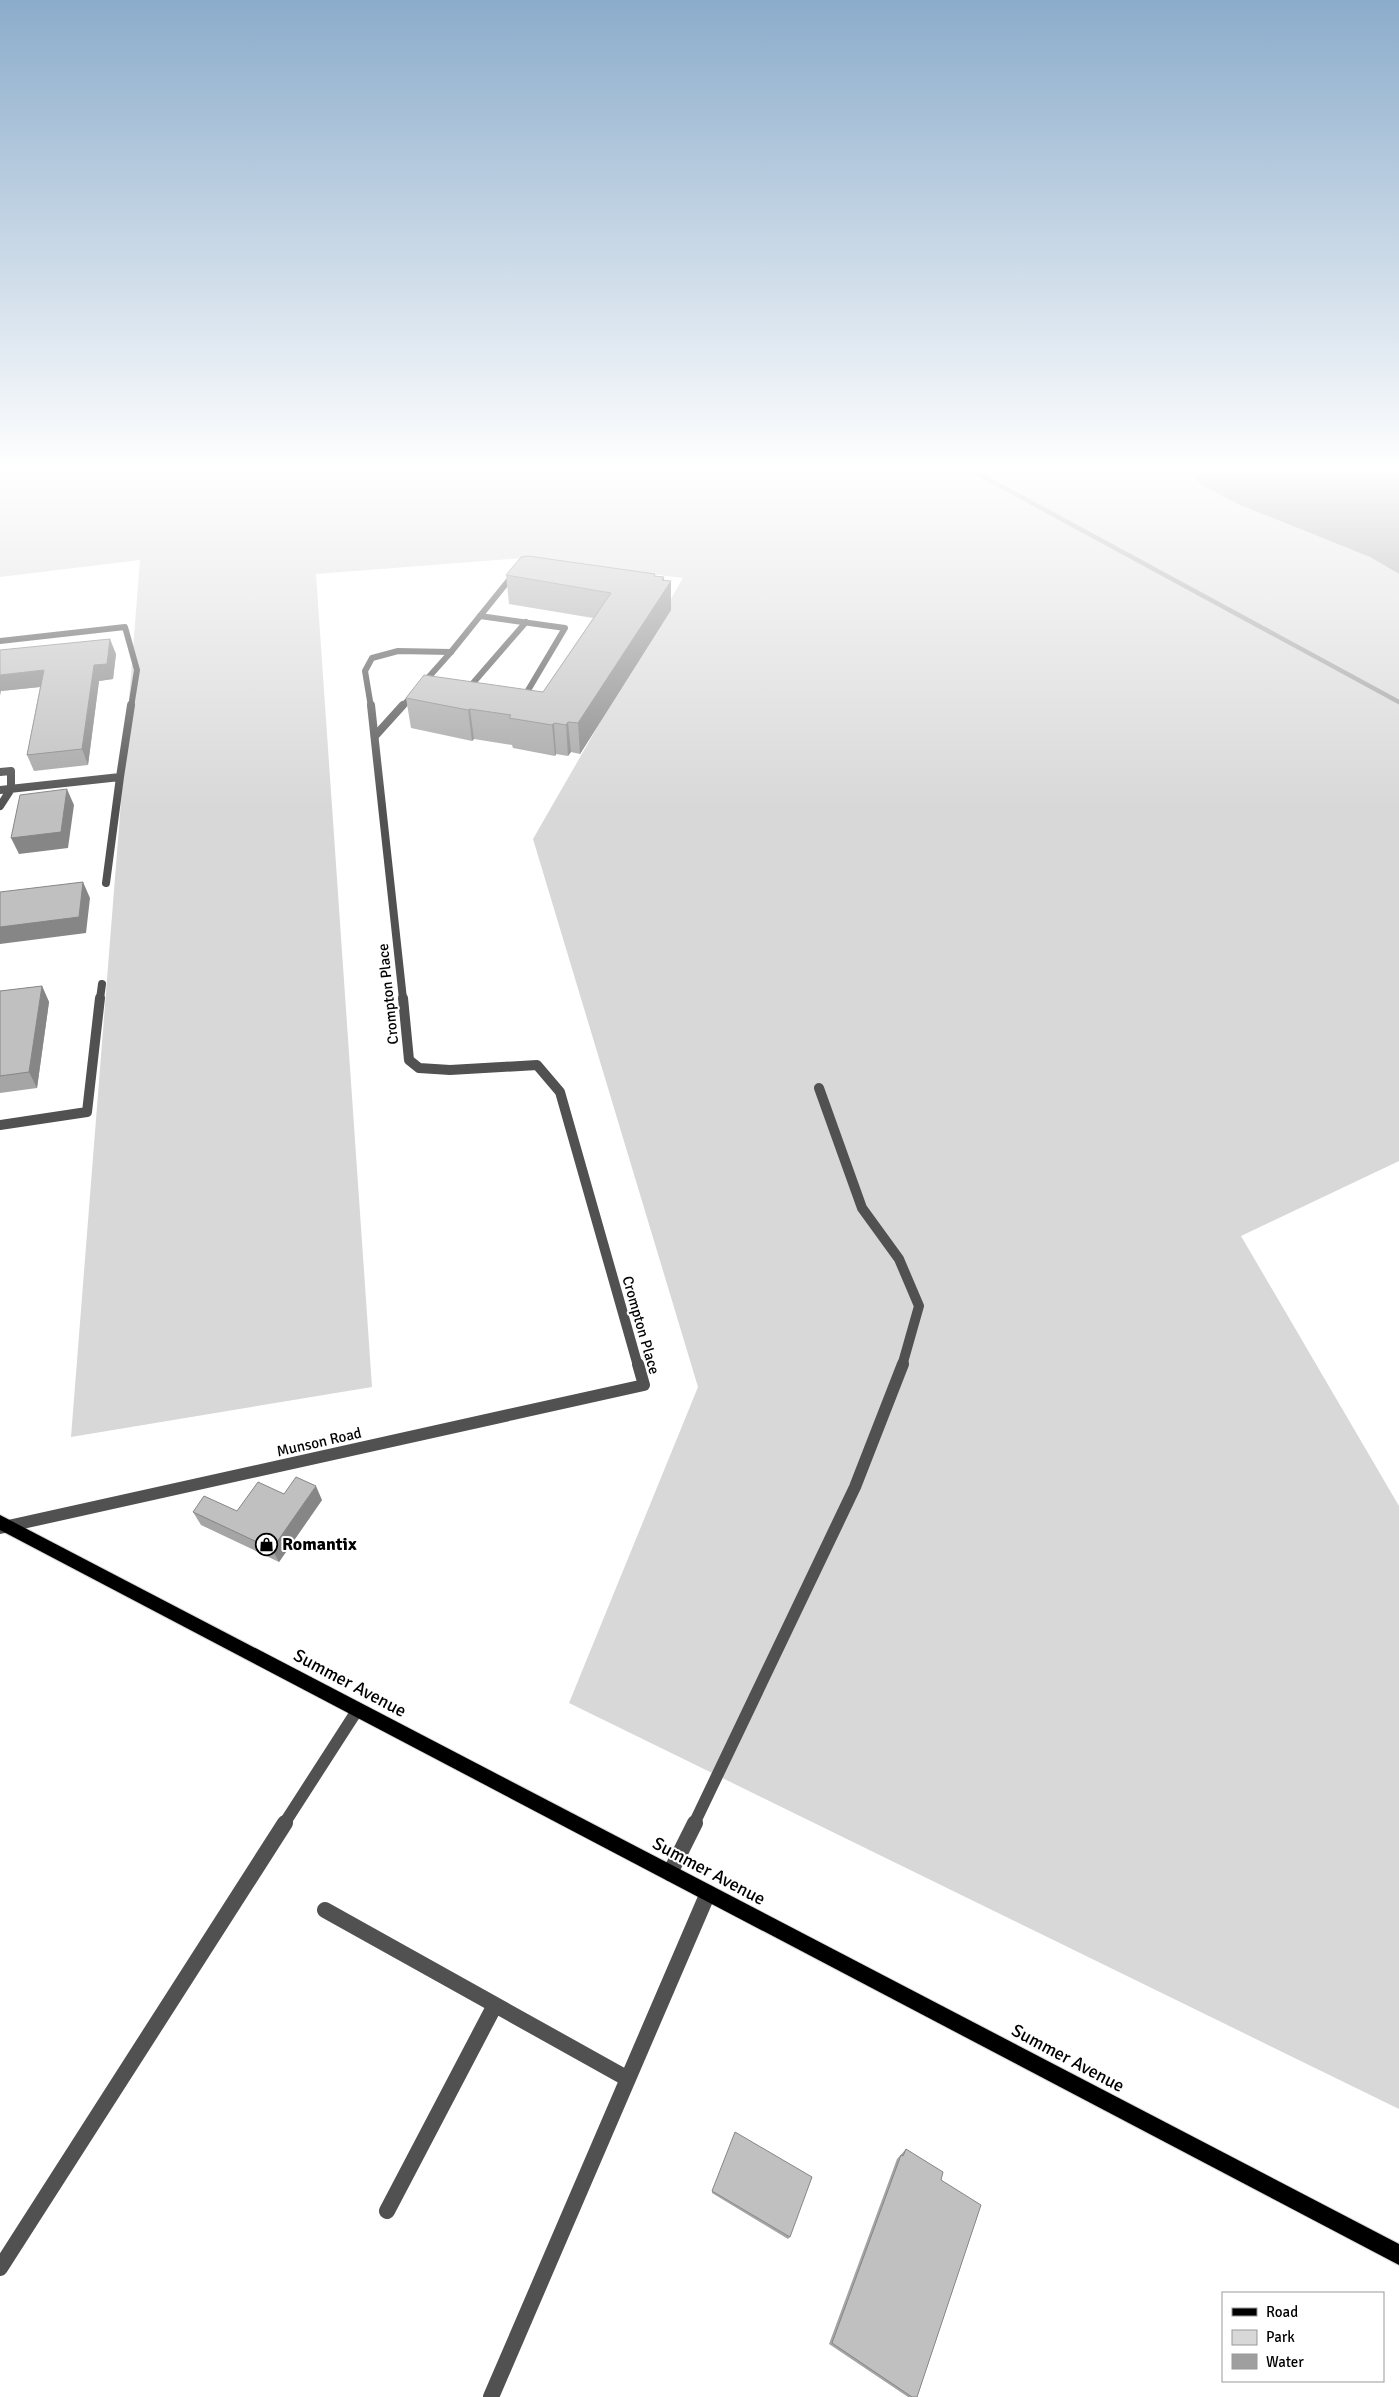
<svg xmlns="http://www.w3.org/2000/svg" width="1399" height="2397" font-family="Signika,sans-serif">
<rect width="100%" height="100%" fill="#fff"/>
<path fill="#d8d8d8" d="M0,472h1192l8,12 170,73 29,17v587l-158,75 158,270v603l-830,-406 129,-316 -165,-548 150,-261 -159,-20 -208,16 56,813 -301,50 69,-877 -140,17z"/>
<path fill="#9f9f9f" d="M1192,472h207v102l-29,-17 -132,-53 -38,-20z"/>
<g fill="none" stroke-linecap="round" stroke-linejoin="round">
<path stroke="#9f9f9f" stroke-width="4.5" d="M975,472l424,230"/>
<defs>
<path id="primary" d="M0,1515l1399,729v21l-1399,-735z"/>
</defs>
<use href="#primary" stroke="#dbdbdb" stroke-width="2"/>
<path stroke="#515151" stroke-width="6" d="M0,641l125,-14 12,43 -6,37
M467,690l59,-68
M402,707l49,-55 62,-77"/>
<path stroke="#515151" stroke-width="8" d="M375,736l28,-31
M0,772l11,-1v18l-11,17
M120,777l11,-72
M0,790l120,-13 -14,106
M100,999l2,-15"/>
<path stroke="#515151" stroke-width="10" d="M819,1088l43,120 37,51 20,47 -17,60
M0,1125l87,-13 13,-114"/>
<path stroke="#515151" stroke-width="12" d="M284,1824l74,-115
M694,1824l161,-337 48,-123"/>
<path stroke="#515151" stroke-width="16" d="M670,1873l25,-50
M325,1910l303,169
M387,2211l108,-206
M0,2268l285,-445
M491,2397l217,-504"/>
<path stroke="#515151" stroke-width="6" d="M480,616l85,12 -38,64 -10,4
M371,707l-6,-36 7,-13 26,-7 53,1"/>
<path stroke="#515151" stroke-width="8" d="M371,705l32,294"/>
<path stroke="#515151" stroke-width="10" d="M403,998l6,62 10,8 31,2 87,-5 23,27 78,274"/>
<path stroke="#515151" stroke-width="12" d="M0,1528l644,-143 -6,-21"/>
<use href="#primary" fill="#000" fill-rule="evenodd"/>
</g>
<path fill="#a5a5a5" d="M655,574v2l9,4 7,1v29l-91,144 -9,-2 -3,4 -12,-2 -1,2 -42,-8 -1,-3 -38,-6 -2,2 -61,-13 -5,-30 137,-6 50,-74 -84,-14 -3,-29z
M0,650l116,4 -3,25 -14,2 -11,84 -54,6 -7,-16 13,-68 -39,4z
M42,986l7,16 -12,86 -37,5v-102z
M284,1494l38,6 -43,62 -78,-37 -8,-13 44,-1z
M906,2149l35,31 -24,217h-9l-79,-53 68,-185z
M712,2191l78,46 -2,2 -76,-46z"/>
<path fill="#868686" d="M664,577v14l7,-10v29l-91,144 -2,-31z
M110,639l6,15 -3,25 -14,2 -11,84 -6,-16 12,-84z
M44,670l6,16 -49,5 -1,5v-21z
M470,709l4,30 -2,2 -4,-31z
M568,722l3,30 -3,4 -2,-31z
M554,723l2,31 -1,2 -3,-31z
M67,789l7,16 -6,43 -49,6 -8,-16z
M83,882l7,16 -4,35 -86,11v-17z
M42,986l7,16 -12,86 -8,-16z
M316,1486l6,14 -43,62 -7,-13z"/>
<path fill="#c0c0c0" stroke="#868686" d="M528,556l127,18 -1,2 10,1 -2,3 9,1 -93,142 -10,-1 -2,3 -12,-2 -2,2 -43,-7 2,-3 -41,-6 -2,1 -62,-12 18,-23 119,17 68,-99 -105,-18 15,-18z
M110,639l-3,25 -13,1 -12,84 -55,6 17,-85 -44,5v-25z
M67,789l-6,43 -50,6 9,-43z
M83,882l-4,35 -79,10v-35z
M42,986l-13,86 -29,4v-85z
M296,1477l20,9 -44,63 -79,-37 11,-16 33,15 21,-29 26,12z
M735,2132l77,45 -22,60 -78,-46z
M906,2149l37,23 -2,8 40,25 -64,192h-5l-80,-54 69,-188 2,1z"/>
<linearGradient id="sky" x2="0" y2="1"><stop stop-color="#8baccb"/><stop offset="0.58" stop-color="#fff"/><stop offset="1" stop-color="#fff" stop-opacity="0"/></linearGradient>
<rect width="1399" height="808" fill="url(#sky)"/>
<defs>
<symbol id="shop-ring" viewBox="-11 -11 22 22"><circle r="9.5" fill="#fff" stroke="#000" stroke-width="1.5"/><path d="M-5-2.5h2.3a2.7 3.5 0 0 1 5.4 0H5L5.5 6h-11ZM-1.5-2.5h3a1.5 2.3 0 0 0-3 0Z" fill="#000"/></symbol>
</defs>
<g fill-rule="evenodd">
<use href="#shop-ring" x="254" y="1532" width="25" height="25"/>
</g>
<g text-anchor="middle" stroke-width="4" stroke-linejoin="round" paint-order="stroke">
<g font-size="15" fill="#000" stroke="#fff">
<text transform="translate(388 994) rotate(-96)" y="5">Crompton Place</text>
<text transform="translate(641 1325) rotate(74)" y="5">Crompton Place</text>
<text transform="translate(319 1442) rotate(-13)" y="5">Munson Road</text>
</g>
<g font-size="18" font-weight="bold" fill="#000" stroke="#fff" text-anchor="start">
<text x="282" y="1550">Romantix</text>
</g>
<g font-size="18" fill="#000" stroke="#fff">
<text transform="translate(350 1683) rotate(28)" y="6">Summer Avenue</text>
<text transform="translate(709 1871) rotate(28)" y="6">Summer Avenue</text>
<text transform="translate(1068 2058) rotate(28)" y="6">Summer Avenue</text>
</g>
</g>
<rect x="1222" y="2292" width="162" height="90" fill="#ffffff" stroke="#999999"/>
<rect x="1232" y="2308" width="25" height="8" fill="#000000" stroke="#999999"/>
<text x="1266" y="2317" font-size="15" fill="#000000">Road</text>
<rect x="1232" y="2330" width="25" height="15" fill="#d8d8d8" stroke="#999999"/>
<text x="1266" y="2342" font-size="15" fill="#000000">Park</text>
<rect x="1232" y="2354" width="25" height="15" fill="#9f9f9f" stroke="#999999"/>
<text x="1266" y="2367" font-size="15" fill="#000000">Water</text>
</svg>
